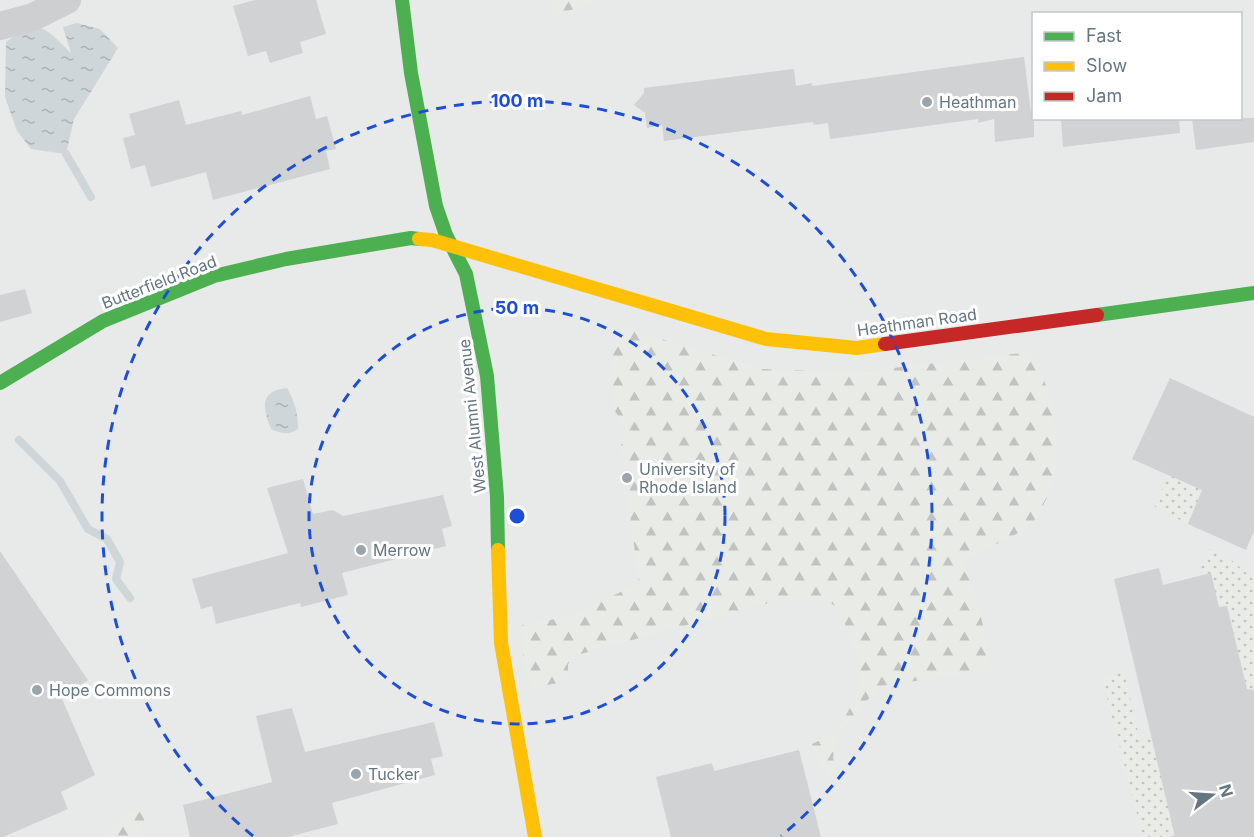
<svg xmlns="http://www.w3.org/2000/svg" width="1254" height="837" font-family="Inter,sans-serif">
<defs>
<pattern id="green-dots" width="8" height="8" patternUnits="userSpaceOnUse" patternTransform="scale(1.5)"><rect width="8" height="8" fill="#e8ebe6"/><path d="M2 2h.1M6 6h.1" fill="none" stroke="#c0c3c0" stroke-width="1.8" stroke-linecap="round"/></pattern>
<pattern id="forest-firs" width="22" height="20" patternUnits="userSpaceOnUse" patternTransform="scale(1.5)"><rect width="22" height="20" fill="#e8ebe6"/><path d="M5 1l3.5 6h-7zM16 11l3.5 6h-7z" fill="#c0c3c0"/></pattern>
<pattern id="water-ripples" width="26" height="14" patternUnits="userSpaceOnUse" patternTransform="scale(1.5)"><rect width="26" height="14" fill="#ced6d9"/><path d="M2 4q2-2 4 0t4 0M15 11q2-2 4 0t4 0" fill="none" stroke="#abb2b5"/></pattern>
</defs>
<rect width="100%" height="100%" fill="#f9f9f9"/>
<path fill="#e8e9e9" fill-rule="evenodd" d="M0,0h1254v837h-1254zM1034,14h206v104h-206z"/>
<path fill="url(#green-dots)" d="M1188,434l32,14 -32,76 -34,-18z
M1210,549l24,13 20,18v110l-7,-1 -20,-83 -8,1 -8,-33 -8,2 -2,-9z
M1124,672l16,69 12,-3 23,99h-32l-41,-159z"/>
<path fill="url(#forest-firs)" d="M550,0h50l-47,16z
M621,327l141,42 96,3 173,-20c24,43 39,110 11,155 -4,5 -7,15 -13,19 -18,13 -45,22 -65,34l16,53 13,57 -113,16 -42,47 -5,24 5,25 -22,-20 -4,-18 24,-11 20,-36 4,-32 -21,-57 -14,-8h-46l-202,55 -9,9v17l-37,7c-6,-19 -11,-44 -9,-63l50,-9 67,-33 -18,-137 5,-18 -11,-17 -5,-46z
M138,807l6,2 1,5 -4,23h-40z"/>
<path fill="url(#water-ripples)" d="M77,23l23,6 18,19 -44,71 -8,35 -35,-5 -14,-18 -12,-34 1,-55c33,-26 39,-14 65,11l-8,-26z
M287,388c8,14 11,25 11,41 -10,7 -18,4 -27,0 -9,-22 -11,-38 16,-41z"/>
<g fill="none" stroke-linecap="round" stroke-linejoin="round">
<path stroke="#ced6d9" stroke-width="8" d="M66,154l25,43
M19,440l41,41 28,48 19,10 13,23 -4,17 14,19"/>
</g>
<path fill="#d0d2d3" d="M255,0h61l10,34 -26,8 3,11 -33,10 -4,-12 -18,5 -15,-50z
M1024,57l7,56h3v24l-39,5 -1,-23 -16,4v-4l-148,20 -2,-16 -14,2 -1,-3 -149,19 -2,-16 -15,3 -2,-15 -11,-8 10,-12v-5l150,-19 2,17 16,-3v3z
M310,96l6,23 11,-3 9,33 -10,2 4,18 -117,31 -7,-28 -55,15 -6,-22 -14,4 -8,-31 12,-3 -6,-21 50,-14 7,25 55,-14 1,4z
M1061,118h118l1,15 -117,14z
M1192,118h62v24l-58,8z
M25,289l7,24 -32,9v-27z
M1170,378l84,39v114l-8,19 -58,-26 14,-34 -70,-31z
M303,479l10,35 20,-4 10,6 100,-21 9,31 -10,3 4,17 -104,27 6,22 -47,12 -1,-4 -84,21 -4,-18 -11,3 -9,-30 96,-26 -21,-65z
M0,551l88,129 -26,19 33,76 -34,17 7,17 -65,28h-3z
M1159,568l4,17 48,-12 8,34 8,-1 20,83 7,1v147h-79l-61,-258z
M292,708l13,44 129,-30 9,34 -12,3 4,16 -103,28 6,21 -50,13h-98l-7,-32 89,-23 -16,-66z
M799,750l22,87h-150l-15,-60 56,-14 2,8z"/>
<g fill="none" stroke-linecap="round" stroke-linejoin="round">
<path stroke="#cecfd0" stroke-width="28" d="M0,26l33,-9 34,-17"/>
<path stroke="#4caf50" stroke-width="14" d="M402,0l9,73 25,133 10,29 20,39 21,102 10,121 1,53
M1097,315l157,-22
M0,383l103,-62 111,-45 72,-17 125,-21 8,1"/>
<path stroke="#ffc107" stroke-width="14" d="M419,239l13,1 334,99 91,9 28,-4
M498,550l3,93 34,194"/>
<path stroke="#c62828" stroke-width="14" d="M885,344l212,-29"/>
</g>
<g fill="none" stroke="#1d4ed8" stroke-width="3" stroke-dasharray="10 8">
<circle cx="517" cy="516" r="208"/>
<path d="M253 836A415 415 0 1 1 781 836"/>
</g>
<g fill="#99a4ac" stroke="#fff" stroke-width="2">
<circle cx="927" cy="102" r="6"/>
<circle cx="627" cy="478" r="6"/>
<circle cx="361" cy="550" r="6"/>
<circle cx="37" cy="690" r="6"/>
<circle cx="356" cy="774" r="6"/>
</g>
<g text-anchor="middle" stroke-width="6" stroke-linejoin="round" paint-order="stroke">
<g font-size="16" fill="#657683" stroke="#fff" text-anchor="start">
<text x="939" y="108">Heathman</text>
<text x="639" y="475">University of<tspan x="639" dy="18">Rhode Island</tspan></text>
<text x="373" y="556">Merrow</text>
<text x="49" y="696">Hope Commons</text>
<text x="368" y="780">Tucker</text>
</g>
<g font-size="16" fill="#657683" stroke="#fff">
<text transform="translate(159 282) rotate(-21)" y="6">Butterfield Road</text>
<text transform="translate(917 322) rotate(-8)" y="6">Heathman Road</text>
<text transform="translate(472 416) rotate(-96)" y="6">West Alumni Avenue</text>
</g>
</g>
<circle cx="517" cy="516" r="9" fill="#1d4ed8" stroke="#fff" stroke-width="3"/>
<g font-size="18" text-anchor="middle" font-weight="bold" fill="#1d4ed8" stroke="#fff" stroke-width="6" stroke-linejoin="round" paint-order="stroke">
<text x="517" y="107">100 m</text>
<text x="517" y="314">50 m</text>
</g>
<rect x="1032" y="12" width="210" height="108" fill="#ffffff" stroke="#c1c8cd" stroke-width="1.5"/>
<rect x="1044" y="32" width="30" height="9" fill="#4caf50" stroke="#c1c8cd" stroke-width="1.5"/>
<text x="1086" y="42" font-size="18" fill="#657683">Fast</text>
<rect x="1044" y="62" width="30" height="9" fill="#ffc107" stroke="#c1c8cd" stroke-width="1.5"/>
<text x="1086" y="72" font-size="18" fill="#657683">Slow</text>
<rect x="1044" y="92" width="30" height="9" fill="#c62828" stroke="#c1c8cd" stroke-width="1.5"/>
<text x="1086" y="102" font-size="18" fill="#657683">Jam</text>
<g transform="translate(1212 795) rotate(73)" stroke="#ffffff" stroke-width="4.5" paint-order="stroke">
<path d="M0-4.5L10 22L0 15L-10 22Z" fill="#657683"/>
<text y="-9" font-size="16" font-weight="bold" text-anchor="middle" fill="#657683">N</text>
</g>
</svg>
